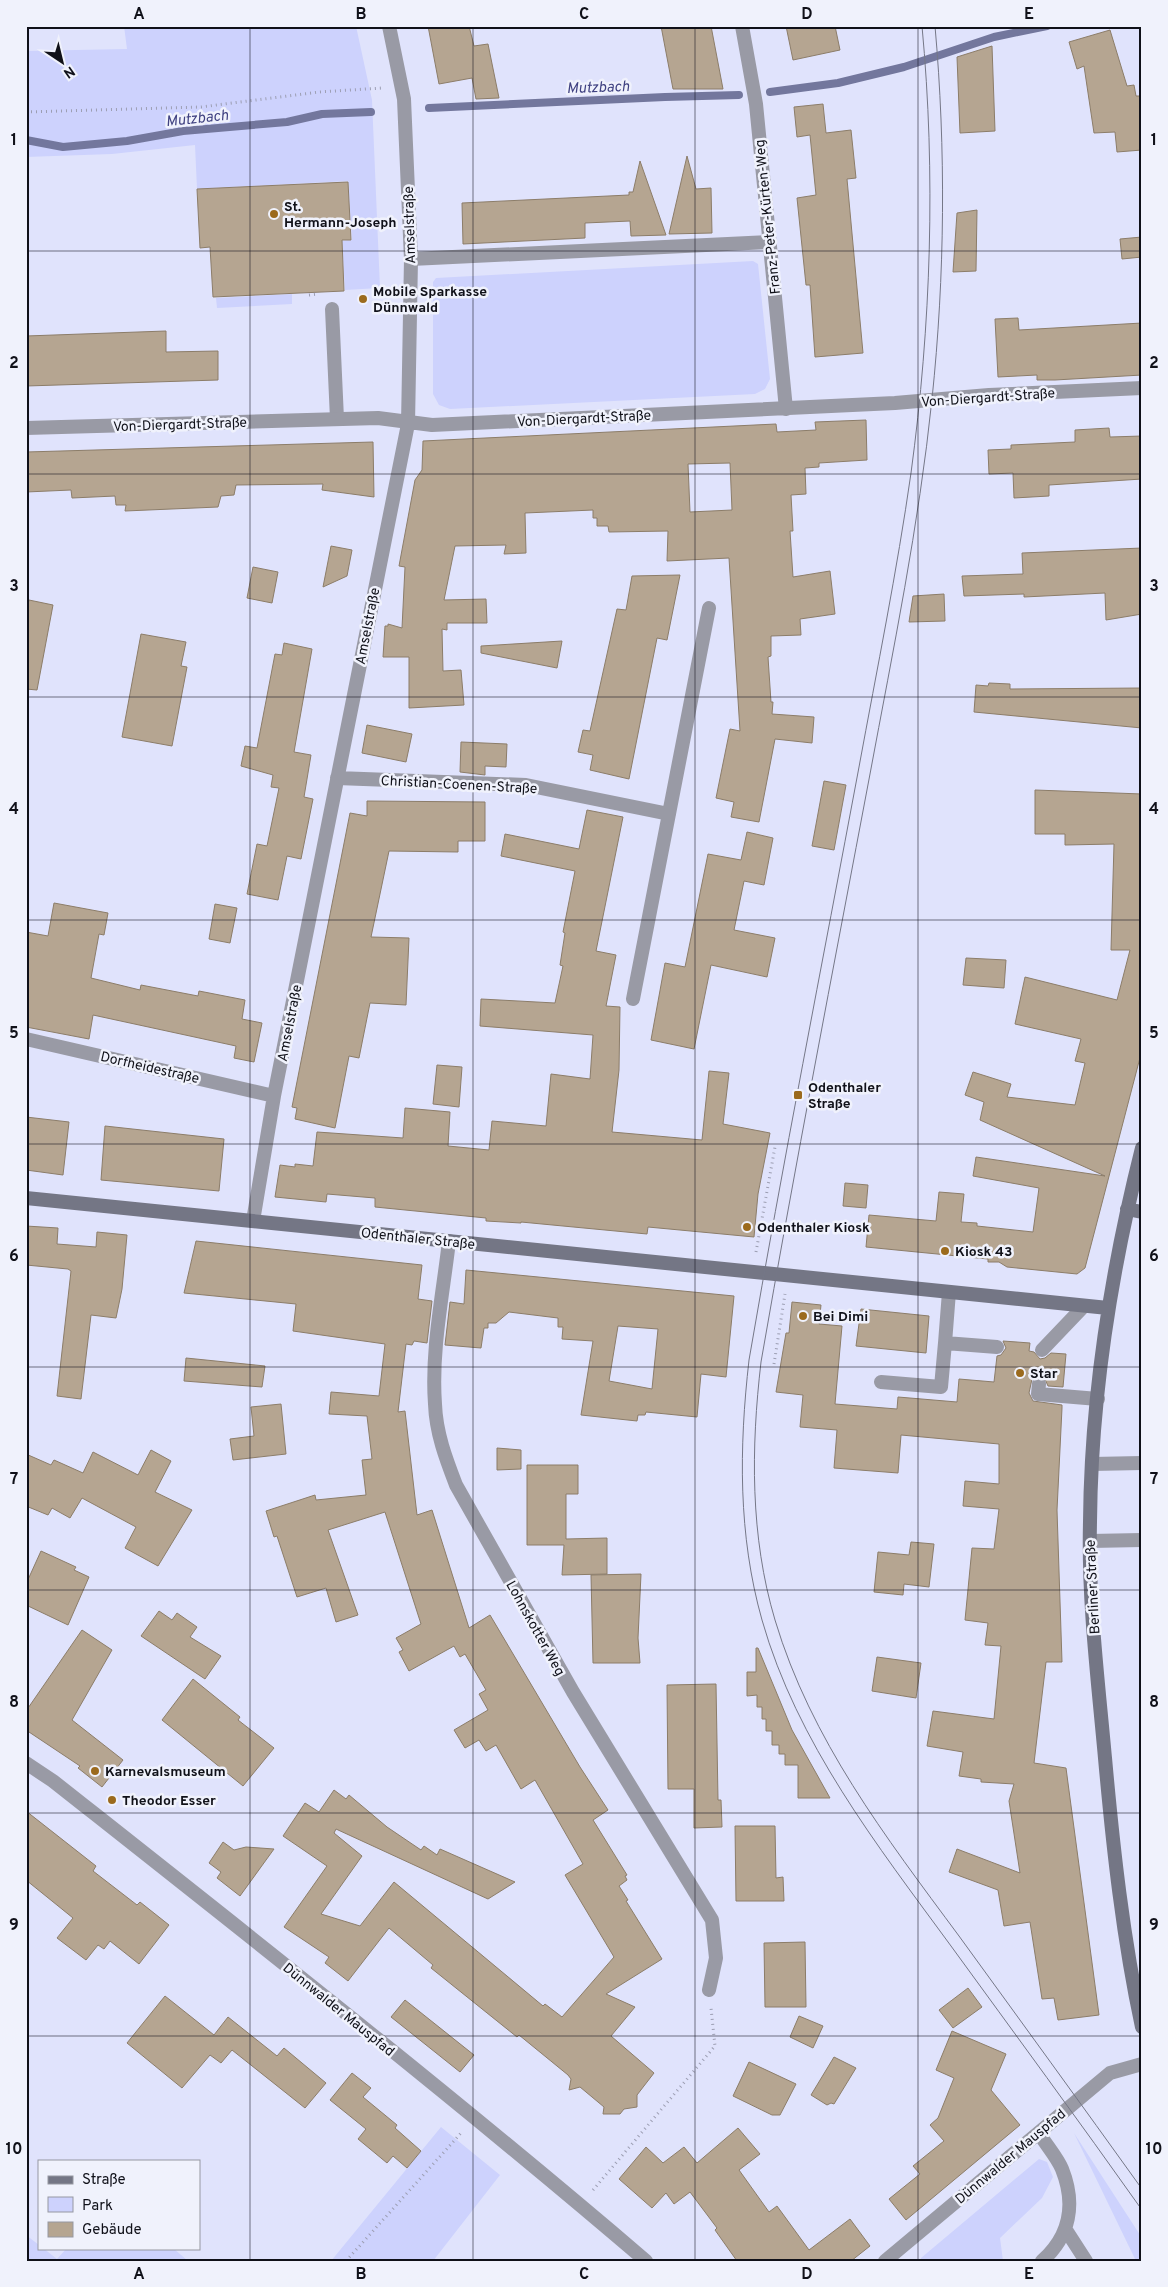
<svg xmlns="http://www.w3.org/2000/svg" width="1168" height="2287" font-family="Overpass,sans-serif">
<rect width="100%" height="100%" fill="#e0e3fc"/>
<path fill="#cdd2fd" d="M124,26h232l16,74 8,188 -35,2 -3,-49 10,-1 -4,-59 -151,8 -2,-44 -83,9 -86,3v-106l101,-2z
M753,261l5,3 12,115 -5,10 -10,5 -305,15 -11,-4 -6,-11v-112l3,-4z
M292,294v10l-75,4 -1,-10z
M441,2127l59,48 -67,86h-102z
M1074,2133l68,105v23h-6z
M1039,2159l8,3 6,15 -11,21 -42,40 3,23h-82v-3z
M26,2235l13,10v3h4l14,11 10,-11h106l15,13h-162z"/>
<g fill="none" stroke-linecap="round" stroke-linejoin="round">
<path stroke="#73779d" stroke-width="8" d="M770,92l68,-9 66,-16 90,-30 53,-11
M429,108l236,-11 74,-2
M26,140l37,7 64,-6 56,-10 104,-9 35,-8 49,-2"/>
</g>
<path fill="#b5a591" stroke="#8c7d69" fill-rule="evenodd" d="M428,26h41l5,20 14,-2 11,54 -23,1 -4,-21 -33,6z
M661,26h50l12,63h-50z
M786,26h49l5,24 -47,10z
M1110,30l17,56 7,-1 2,11h6v54l-25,2 -2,-20 -21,1 -10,-67 -7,3 -8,-27z
M992,46l3,85 -35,2 -3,-76z
M823,104l3,29 25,-3 5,48 -9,1 16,174 -48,4 -5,-72h-4l-9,-87 19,-3 -6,-60 -13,2 -3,-30z
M687,156l9,33 15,-1 1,45 -43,1z
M640,161l26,74 -35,1 -1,-15 -45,2v15l-122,6 -1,-41 167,-8v-3h4z
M348,182l3,58h-9l2,51 -131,6 -3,-50 -10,1 -3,-59z
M977,210l-1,61 -23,1 4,-59z
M1142,237v20l-20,2 -2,-20z
M1018,318l1,12 123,-7v52l-87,5h-18v-5l-39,2 -3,-58z
M166,331v21l52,-1v29l-192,6v-50z
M866,420l1,40 -48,3v4l-14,1 1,26 -15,1 2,36h-3l3,46 37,-6 5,43 -35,5 1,16 -30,1v20l-3,1 3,45h2l-1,12 42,3 -2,26 -37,-4 -16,83 -28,-5 3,-15 -18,-4 14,-69 10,2 -11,-173 -62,3 1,-30 -59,1 -1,-6h-11v-8h-4v-8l-68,3 1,40 -22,1 2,-9 -51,1 -11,54 42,-1 1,24h-40v7l-5,-1 1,42 18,-1 3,35 -55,3v-51h-26l2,-31h3v-2l14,4 3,-61 -6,-1 16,-86 7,-10 1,-29 353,-17 1,8 39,-2 -1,-8zM730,463l2,47 -42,2 -2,-48z
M1109,428l1,9 32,-1v43l-93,6v11l-35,2 -1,-25 -24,1 -1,-24 23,-1v-4l64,-3v-12z
M373,442l1,55 -52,-7 1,-6 -87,1 -2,10 -13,1 -3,11 -93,4 1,-6h-10l-1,-9 -43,2 -1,-8 -45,2v-40z
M331,546l21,4 -5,26 -24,11z
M1142,548v66l-36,6 -1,-27 -81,4v-3l-60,2 -2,-20 61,-2 -1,-21z
M253,567l25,5 -6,31 -25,-5z
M680,575l-13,65 -10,-2 -28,141 -39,-9 3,-15 -15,-3 5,-22 7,1 27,-122 9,1 6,-34z
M944,594l1,27 -36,1 4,-26z
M29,600l24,5 -16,85 -11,-1v-74z
M141,634l45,8 -5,24 6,1 -15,79 -50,-9z
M562,641l-5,27 -76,-15v-7z
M284,643l28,6 -18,103 17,3 -7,42 9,2 -12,60 -14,-3 -9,44 -31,-6 10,-50 10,2 12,-58 -8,-1 2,-12 -32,-9 4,-20 12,2 18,-94 7,1z
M989,683l21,1v5l132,-1v40l-168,-16 2,-27 12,1z
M367,725l45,9 -6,28 -44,-9z
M461,742l46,2 -1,23 -21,-1v9l-25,-3z
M824,781l22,4 -12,65 -22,-4z
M1035,790l107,4v256l-57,218 -8,6 -70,-7 -8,-5h-11v-3l-122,-12 3,-32 67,6 3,-29 25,2 -3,28 16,1v3l56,6 6,-44 -66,-12 3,-19 129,19 -125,-56 4,-18 -19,-7 8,-23 38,12 -4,13 68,8 10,-42 -10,-2 6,-22 -66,-15 10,-47 92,23 13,-50h-19l3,-106 -49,1v-11h-30z
M367,801l118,1v39h-27v11l-69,-1 -18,86 38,1 -3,67 -36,-2 -11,55 -10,-2 -14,72 -40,-9 2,-11 -5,-1 58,-294 17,3z
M587,810l36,7 -27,134 20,4 -10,51 14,1 -1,63 -7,62 90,8 7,-69 20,2 -6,51 47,9 -12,61 -4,43 -106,-10 -1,7 -126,-12v1l-35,-2v-3l-111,-11v-9l-48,-4 -1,8 -51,-5 5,-32 15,2v-3l18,2 4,-34 86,6 2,-30 45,4 -2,34 41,4 3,-29 54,5 5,-52 39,5 3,-44 -113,-9 1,-27 74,4 8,-37 -3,-1 5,-32 -2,-1 12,-61 -74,-15 4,-22 74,15z
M747,832l26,6 -9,47 -20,-4 -10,49 41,8 -8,39 -56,-12 -17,84 -43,-9 14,-77 20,4 23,-113 33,6z
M54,903l54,10 -4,22 -5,-1 -8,44 49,12 1,-5 57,11 1,-5 46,9 -3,19 20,4 -8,39 -20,-4 2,-12 -143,-31 -4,24 -63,-12v-95l22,4z
M215,904l22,4 -7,35 -21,-4z
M966,958l40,2 -2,28 -41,-3z
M437,1065l25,2 -3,40 -26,-3z
M26,1117l43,5 -6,53 -37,-5z
M105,1126l119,13 -5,52 -118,-11z
M845,1183l23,2 -2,23 -23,-2z
M26,1226l32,2 -1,16 39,3 1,-15 30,3 -5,54 -6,29 -25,-3 -10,84 -24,-3 14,-125 -3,-2 -42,-4z
M196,1241l226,24 -4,34 14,2 -5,42 -13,-2 -2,4 -6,-1 -8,68 7,-1 12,104 15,-5 37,118 21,-13 90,152 28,43 -15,10 34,55 -2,1 2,4 -8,6 9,14 -2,1 36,58 -56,35 29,13 -24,29 43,37 -17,22v12l-13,2 -4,5h-17l1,-7 -24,-20 -11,3 2,-11 -3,-4 -49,-40 -2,2 -86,-69 2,-3 -44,-37 -41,53 -23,-18 4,-6 -45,-30 43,-61 -44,-30 22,-33 14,9 15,-22 12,9 3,-4 38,32 34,23 3,-4 13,9 3,-6 75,33 -27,17 -152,-70 -2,4 28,23 -41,58 39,12 34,-44 149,124 2,-2 17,13 52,-60 -49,-82 18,-11 -48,-84 -14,9 -25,-44 -10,6 -7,-11 -14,8 -11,-18 34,-20 -9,-16 7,-4 -21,-36 -5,3 -6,-11 -45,25 -10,-19 4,-2 -7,-12 25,-14 -36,-112 -57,18 30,85 -22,7 -10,-34 -29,9 -20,-61 -3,1 -8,-26 49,-16 1,5 50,-5 -4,-35 10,-1 -5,-43 -38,-2 2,-22 48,4 6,-52 -92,-13 3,-27 -112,-11z
M466,1270l268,26 -8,81 -25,-3 -4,43 -51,-5 -1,3h-7l-1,6 -56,-6 12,-74 -31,-2 1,-12h-5v-9l-49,-6 -13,11h-8v5h-4l-3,20 -36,-3 5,-43 14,2zM618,1326l40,3 -6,60 -43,-8z
M792,1302l29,3 -2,19 23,2 -7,78 62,5 1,-12 59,5 2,-23 35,3 3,-26 4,-1 5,-7 -3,-7 27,2 -1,8 5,1 6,7 5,-1 6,-5 15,1 -3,33 -15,-1 -4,-9 -8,-1 -4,3 -3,14 4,8 29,4v3l-5,102 5,152h-16l-12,101 32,5 33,247 -41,5 -4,-22 -12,1 -12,-77 -26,4 -6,-36 -49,-18 8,-23 63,24 -11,-72 5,-17 -33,-2v-3l-22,-3 4,-24 -36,-6 6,-35 61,8 7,-73 -16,-1 3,-22 -23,-3 7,-72 22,1 5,-40 -36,-3 2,-25 34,3v-40l-98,-9 -3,38 -64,-5 3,-38 -37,-3 3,-32 -27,-3 10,-59h3z
M861,1309l68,7 -3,37 -70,-7z
M186,1358l79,8 -3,21 -78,-6z
M281,1404l5,50 -53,6 -3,-21 24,-3 -3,-29z
M497,1448l24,2v19l-24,1z
M151,1450l20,11 -16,31 37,18 -34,56 -33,-18 11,-21 -54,-29 -12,20 -18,-10 -4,7 -22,-9v-52l25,11 3,-5 29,13 10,-21 45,23z
M527,1465h51v29h-12v45l41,-1v36l-45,1 2,-30h-37z
M911,1542l23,2 -5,43 -25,-3 -1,11 -29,-3 4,-40 31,3z
M41,1551l35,16 -2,3 15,7 -21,48 -42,-20v-21z
M641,1574l-3,64 2,25h-47l-2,-88z
M159,1611l13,9 5,-7 20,14 -7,10 31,19 -16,23 -64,-43z
M82,1630l30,20 -40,70 51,40 -21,27 -24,-19 2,-2 -54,-36v-19z
M756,1648h2l34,82 38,68h-32v-33h-13v-11h-6v-9h-7v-14h-6v-12h-4v-12h-5v-12l-10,1v-24h9z
M877,1657l44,6 -5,35 -44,-7z
M193,1679l47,38 -2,3 36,28 -31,38 -81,-66z
M716,1684l2,116h3l1,27 -28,1v-39h-26l-1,-104z
M26,1811l70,55 -3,5 44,34 3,-3 29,23 -30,39 -29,-23 -6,8 -6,-4 -12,15 -29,-22 16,-20 -47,-38z
M735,1826h40l1,52 7,-1 1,24h-48z
M223,1842l11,8 12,-3 28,2 -34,47 -23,-18 4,-6 -12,-9z
M805,1942l1,65h-41l-1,-64z
M968,1988l14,19 -29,21 -14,-18z
M165,1996l49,39 14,-18 49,39 7,-8 42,35 -21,25 -73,-58 -11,13 -11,-8 -28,33 -55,-45z
M405,2000l69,55 -14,17 -69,-55z
M799,2016l24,10 -10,22 -23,-11z
M952,2031l54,23 -15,36 29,35 -114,95 -17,-21 31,-25 -7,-8 31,-25 -14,-16 8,-7 16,-40 -18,-8z
M834,2057l22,11 -22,36 -3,-1 -4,2 -16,-10z
M749,2062l47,22 -16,31h-8l-39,-19z
M352,2073l19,15 -8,9 34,28 -2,3 26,23 -14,17 -14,-12 -6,7 -29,-24 8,-10 -36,-29z
M738,2128l22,26 -21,16 30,42 8,-6 32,44 41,-31 20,27 -19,15h-114l-22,-31 2,-2 -27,-36 -16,12 -8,-11 -14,15 -33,-29 27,-32 17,16 21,-16 13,16z"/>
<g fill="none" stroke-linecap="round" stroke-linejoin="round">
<path stroke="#9c9eb2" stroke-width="3" stroke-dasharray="1 4" stroke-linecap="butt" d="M26,112l175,-5 118,-15 63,-4
M309,295l9,-1
M756,1252l19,-105
M774,1364l11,-70
M593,2190l122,-144 -4,-38
M346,2261l116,-129"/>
<path stroke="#999aa5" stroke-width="14" d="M332,309l5,110
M949,1292l-4,51 52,4
M1042,1350l42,-44
M881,1382l60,5 4,-44
M1039,1384l-1,10 60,5
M1092,1464l50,-1
M1090,1541l52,-1
M1039,2133c7,12 18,24 23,36 14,35 8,67 -20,92
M1066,2230l20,31"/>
<path stroke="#999aa5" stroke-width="14" d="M742,26l14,78 30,305
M411,259l358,-17
M26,428l352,-10 54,7 463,-22 94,-8 153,-7
M337,778l189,7 143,29
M633,999l76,-391
M26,1039l248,57
M253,1221l21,-125 134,-672 3,-165 -6,-137 -1,-23 -15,-73
M449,1241c-6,53 -18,109 -14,163 1,29 11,55 21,81l117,207 139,228 4,38 -7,32
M26,1763l27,18c200,158 400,315 593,480
M885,2261l225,-188 32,-9"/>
<path stroke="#747685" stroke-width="14" d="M1142,1148c-31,123 -51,248 -52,374 -2,79 8,158 15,236 8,89 18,181 37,269
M26,1198l1082,110
M1127,1209l15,3"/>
<path stroke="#757787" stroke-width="1" d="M922,26c14,149 9,299 -11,447 -14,98 -34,196 -52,294 -37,198 -76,395 -110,593 -10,88 -11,175 13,260 35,123 115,225 189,326 64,88 128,175 191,264
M935,26c11,124 10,249 -3,373 -13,126 -39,251 -62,375 -37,196 -75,392 -109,588 -10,86 -11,174 14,258 36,120 110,216 184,316 61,84 122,168 183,253"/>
</g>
<path fill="none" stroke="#101119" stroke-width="1" stroke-opacity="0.55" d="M250,26v2235M473,26v2235M695,26v2235M918,26v2235M26,251h1116M26,474h1116M26,697h1116M26,920h1116M26,1144h1116M26,1367h1116M26,1590h1116M26,1813h1116M26,2036h1116"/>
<g fill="#9b6a1d" stroke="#f0f2fc" stroke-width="2">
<circle cx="274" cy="214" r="5"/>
<circle cx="363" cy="299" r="5"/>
<rect x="793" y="1090" width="10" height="10" rx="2.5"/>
<circle cx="747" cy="1227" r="5"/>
<circle cx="945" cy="1251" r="5"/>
<circle cx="803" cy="1316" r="5"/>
<circle cx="1020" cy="1373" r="5"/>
<circle cx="95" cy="1771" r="5"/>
<circle cx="112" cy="1800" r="5"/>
</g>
<g text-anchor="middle" stroke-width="5" stroke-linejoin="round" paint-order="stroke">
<g font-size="14" font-weight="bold" fill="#101119" stroke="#f0f2fc" text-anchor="start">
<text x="284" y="211">St.<tspan x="284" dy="16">Hermann-Joseph</tspan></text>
<text x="373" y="296">Mobile Sparkasse<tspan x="373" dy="16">Dünnwald</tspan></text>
<text x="808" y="1092">Odenthaler<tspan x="808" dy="16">Straße</tspan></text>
<text x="757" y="1232">Odenthaler Kiosk</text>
<text x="955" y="1256">Kiosk 43</text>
<text x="813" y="1321">Bei Dimi</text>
<text x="1030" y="1378">Star</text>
<text x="105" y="1776">Karnevalsmuseum</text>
<text x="122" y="1805">Theodor Esser</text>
</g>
<g font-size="14" fill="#101119" stroke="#f0f2fc">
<text transform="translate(767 217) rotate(-96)" y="5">Franz-Peter-Kürten-Weg</text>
<text transform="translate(409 225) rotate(-92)" y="5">Amselstraße</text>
<text transform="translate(988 397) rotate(-4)" y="5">Von-Diergardt-Straße</text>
<text transform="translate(584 418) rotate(-3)" y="5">Von-Diergardt-Straße</text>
<text transform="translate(180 424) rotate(-2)" y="5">Von-Diergardt-Straße</text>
<text transform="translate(367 626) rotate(-79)" y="5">Amselstraße</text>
<text transform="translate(459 784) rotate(3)" y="5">Christian-Coenen-Straße</text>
<text transform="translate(289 1023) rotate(-79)" y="5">Amselstraße</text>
<text transform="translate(150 1067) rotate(13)" y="5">Dorfheidestraße</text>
<text transform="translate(418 1238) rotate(6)" y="5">Odenthaler Straße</text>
<text transform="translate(1092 1587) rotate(-93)" y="5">Berliner Straße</text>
<text transform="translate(536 1628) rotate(61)" y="5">Lohnskotter Weg</text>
<text transform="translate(339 2009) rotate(39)" y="5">Dünnwalder Mauspfad</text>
<text transform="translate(1010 2156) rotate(-40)" y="5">Dünnwalder Mauspfad</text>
</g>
<g font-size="15" font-style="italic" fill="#404282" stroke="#f0f2fc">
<text transform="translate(598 87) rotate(-2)" y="5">Mutzbach</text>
<text transform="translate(197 118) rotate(-6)" y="5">Mutzbach</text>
</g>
</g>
<rect width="1168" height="2287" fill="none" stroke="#f0f2fc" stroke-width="55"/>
<rect x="38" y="2160" width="162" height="90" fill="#f0f2fc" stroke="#9698a1"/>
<rect x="48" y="2176" width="25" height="8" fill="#747685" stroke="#9698a1"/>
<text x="82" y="2184" font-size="15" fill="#101119">Straße</text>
<rect x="48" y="2197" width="25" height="15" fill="#cdd2fd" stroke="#9698a1"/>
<text x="82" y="2210" font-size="15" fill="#101119">Park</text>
<rect x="48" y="2222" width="25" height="15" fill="#b5a591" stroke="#9698a1"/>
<text x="82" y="2234" font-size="15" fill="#101119">Gebäude</text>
<g transform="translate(62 62) rotate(145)" stroke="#f0f2fc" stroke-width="4" paint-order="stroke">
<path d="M0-4L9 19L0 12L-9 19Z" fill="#101119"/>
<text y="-8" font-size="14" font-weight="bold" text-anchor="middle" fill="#101119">N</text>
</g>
<rect x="28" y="28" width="1112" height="2232" fill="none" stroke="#101119" stroke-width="2"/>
<g font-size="16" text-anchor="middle" font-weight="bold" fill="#101119">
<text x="139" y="19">A</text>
<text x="361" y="19">B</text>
<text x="584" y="19">C</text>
<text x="807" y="19">D</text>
<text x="1029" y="19">E</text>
<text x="14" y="145">1</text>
<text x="1154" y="145">1</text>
<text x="14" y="368">2</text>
<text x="1154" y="368">2</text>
<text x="14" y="591">3</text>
<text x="1154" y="591">3</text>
<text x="14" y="814">4</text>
<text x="1154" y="814">4</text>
<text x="14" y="1038">5</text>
<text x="1154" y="1038">5</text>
<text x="14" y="1261">6</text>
<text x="1154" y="1261">6</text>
<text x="14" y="1484">7</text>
<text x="1154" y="1484">7</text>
<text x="14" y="1707">8</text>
<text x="1154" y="1707">8</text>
<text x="14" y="1930">9</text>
<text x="1154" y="1930">9</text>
<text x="14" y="2154">10</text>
<text x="1154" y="2154">10</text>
<text x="139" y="2279">A</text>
<text x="361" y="2279">B</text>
<text x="584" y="2279">C</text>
<text x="807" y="2279">D</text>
<text x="1029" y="2279">E</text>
</g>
</svg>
